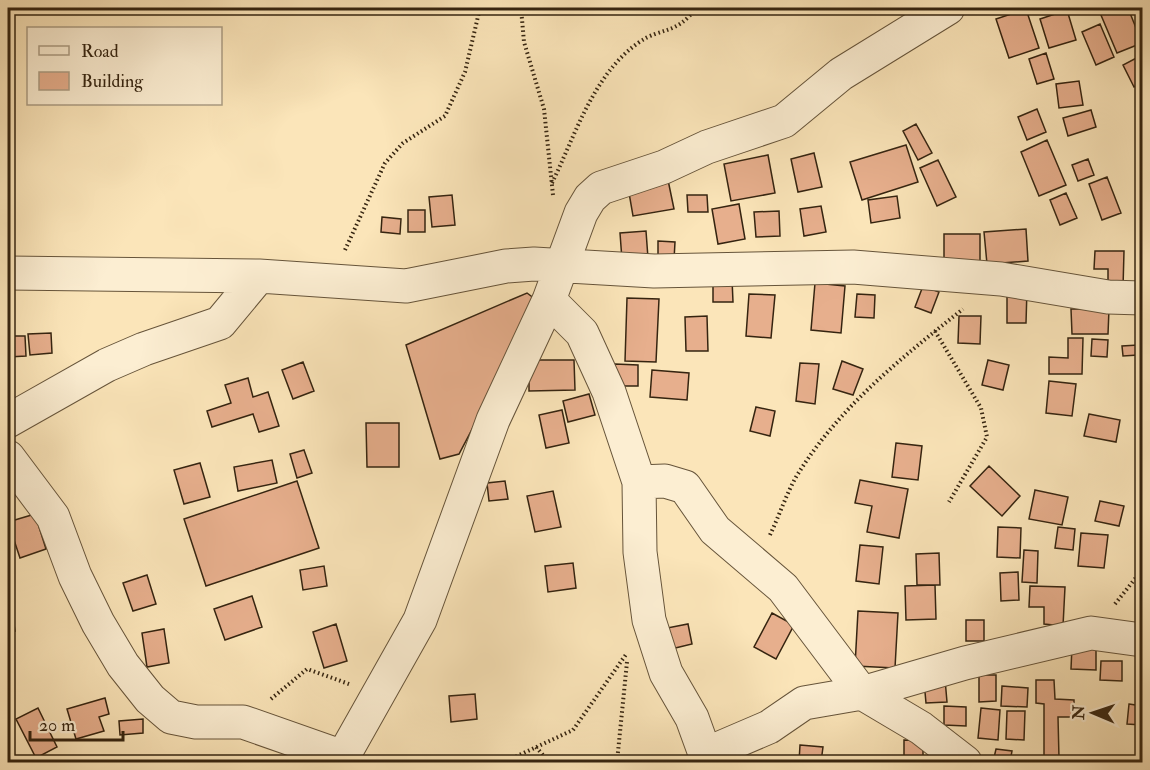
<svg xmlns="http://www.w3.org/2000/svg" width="1150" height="770" font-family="'IM FELL Double Pica',serif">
<rect width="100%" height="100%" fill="#fbe5b9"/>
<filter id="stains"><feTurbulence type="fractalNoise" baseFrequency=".00333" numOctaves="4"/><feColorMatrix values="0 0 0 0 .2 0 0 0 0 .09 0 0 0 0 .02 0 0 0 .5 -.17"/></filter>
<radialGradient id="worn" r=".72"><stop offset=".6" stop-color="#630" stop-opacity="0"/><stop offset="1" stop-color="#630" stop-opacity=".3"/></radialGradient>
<path fill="#e7af8d" stroke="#352410" stroke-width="1.5" d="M1098,8h30l14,35 -25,10z
M1026,9l13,39 -30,10 -13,-39z
M1067,10l9,30 -27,8 -9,-29z
M1100,24l14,33 -18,8 -14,-33z
M1046,53l8,26 -17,5 -8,-25z
M1142,55v27l-8,5 -11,-22z
M1079,81l4,24 -24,3 -3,-24z
M1037,109l9,23 -19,8 -9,-23z
M1091,110l5,17 -28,9 -5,-18z
M916,124l16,29 -14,7 -15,-29z
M1047,140l19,45 -27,11 -18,-44z
M906,145l12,37 -56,18 -12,-38z
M814,153l8,34 -24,5 -7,-33z
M768,155l7,38 -44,8 -7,-37z
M1088,159l6,16 -16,6 -6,-16z
M938,160l18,37 -19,9 -17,-38z
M1107,177l14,36 -19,7 -13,-36z
M668,180l6,29 -41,7 -5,-29z
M1066,193l11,25 -17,7 -10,-25z
M452,195l3,30 -23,2 -3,-30z
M687,195h20l1,17h-20z
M897,196l3,22 -29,5 -3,-23z
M739,204l6,35 -27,5 -6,-35z
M821,206l5,26 -22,4 -4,-27z
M408,210h17v22h-17z
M779,211l1,25 -24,1 -2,-25z
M382,217l19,2 -1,15 -19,-2z
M1026,229l2,32 -41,3 -3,-32z
M646,231l2,27 -26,2 -2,-27z
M944,234h36v28l-36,1z
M658,241l17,1 -1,18 -16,-1z
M1095,251h29l-1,37 -15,-1v-18h-14z
M732,279l1,23h-20v-22z
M815,283l30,3 -4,47 -30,-3z
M923,286l16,6 -8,21 -16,-6z
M1007,289h20l-1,34h-19z
M527,293l12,9 -80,152 -19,5 -34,-114z
M749,294l26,1 -4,43 -25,-2z
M857,294l18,1 -1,23 -19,-1z
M627,298l32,1 -3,63 -31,-1z
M1071,309h38l-1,25h-36z
M707,316l1,35h-22l-1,-34z
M959,316h22l-1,28 -22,-1z
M51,333l1,20 -22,2 -2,-21z
M8,336h17l1,20 -18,1z
M1068,338h15l-1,36h-33v-17l19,1z
M1092,339l16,1 -1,17 -16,-1z
M1138,345v10l-15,1 -1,-10z
M529,360h45l1,30 -46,1z
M988,360l21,5 -6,25 -21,-5z
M842,361l21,8 -10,26 -20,-6z
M303,362l11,29 -21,8 -11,-29z
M800,363l19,1 -4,40 -19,-3z
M615,364l23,1v21h-23z
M652,370l37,3 -2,27 -37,-3z
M248,378l5,19 15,-5 11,34 -20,6 -6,-18 -41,13 -5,-16 24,-8 -6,-18z
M1049,381l27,3 -4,32 -26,-3z
M589,394l6,21 -27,7 -5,-21z
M756,407l19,4 -5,25 -20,-5z
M562,410l7,33 -23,5 -7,-33z
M1089,414l31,6 -4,22 -32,-6z
M366,423h33v44h-32z
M896,443l26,3 -4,34 -26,-3z
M304,450l8,23 -15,5 -7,-24z
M272,460l5,23 -39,8 -4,-24z
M200,463l10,34 -26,7 -10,-34z
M989,466l31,30 -18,20 -32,-30z
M860,480l48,9 -9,49 -32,-6 5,-26 -17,-3z
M297,481l22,67 -113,38 -22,-67z
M505,481l3,18 -19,2 -2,-18z
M1035,490l33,7 -6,28 -33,-6z
M553,491l8,36 -26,5 -8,-36z
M1100,501l24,5 -5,20 -24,-5z
M35,514l11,35 -26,9 -12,-36z
M998,527l23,1 -1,30 -23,-1z
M1058,527l17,2 -2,21 -18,-2z
M1081,533l27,2 -4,33 -26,-2z
M8,542l5,20 -5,1z
M860,545l23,2 -4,37 -23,-3z
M1024,550l14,1 -1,32 -15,-1z
M939,553l1,32h-23l-1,-31z
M573,563l3,25 -28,4 -3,-26z
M324,566l3,20 -24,4 -3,-20z
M1018,572l1,28 -18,1 -1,-28z
M147,575l9,29 -23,7 -10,-28z
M935,585l1,34 -30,1 -1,-34z
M1030,586l35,1 -2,39 -19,-2v-17h-15z
M9,590l6,41 -7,1v-41z
M252,596l10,31 -37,13 -11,-31z
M858,611l40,2 -3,55 -40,-2z
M772,613l22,12 -18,34 -22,-12z
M966,620h18v21h-18z
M336,624l11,37 -23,7 -11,-36z
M688,624l4,20 -21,5 -4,-21z
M164,629l5,34 -22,4 -5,-34z
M1072,646l24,1v23l-25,-1z
M1101,661h21v20l-22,-1z
M979,675h17v26l-17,1z
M945,679l2,23 -21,1 -2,-22z
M1036,680h18l1,19 19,1v17h-16l1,41h-15v-54l-8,-1z
M1002,686l26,2 -1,19 -26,-1z
M475,694l2,25 -26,3 -2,-26z
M105,698l4,16 -10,3 5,14 -28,8 -9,-30z
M1129,704l13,2v19l-15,-1z
M944,706l22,1v19l-22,-1z
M38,708l19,39 -21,11 -20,-39z
M981,708l19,2 -2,30 -20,-2z
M1007,711h18l-1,29 -18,-1z
M143,719v14l-23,2 -1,-14z
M904,740l19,1v21h-19z
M800,745l23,2 -2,15h-22z
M996,749l16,2 -2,11h-17z
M697,755v7h-26v-4z"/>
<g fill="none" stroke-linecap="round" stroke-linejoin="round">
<defs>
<path id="street" d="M8,273l251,3 147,10 100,-20 28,-2 120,7 199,-4 148,12 107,18 34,1
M549,300l33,33 27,59 30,90 1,70 9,68 17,53 26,45 16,44
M8,421l99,-56 37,-16 76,-26 39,-47
M8,457l45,60 22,59 23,47 25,42 27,34 21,18 25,5h47l100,35
M639,482l26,-1 20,6 30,43 68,58 79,105 59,35 44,34
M706,754l63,-27 35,-24 58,-10 103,-30 126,-30 51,7
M340,762l80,-142 73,-200 56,-120 32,-87 9,-15 11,-10 63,-21 43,-20 77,-26 57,-47 107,-66"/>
</defs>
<use href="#street" stroke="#66543a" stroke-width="35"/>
<path stroke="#352410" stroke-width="4" stroke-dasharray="1.5 3" stroke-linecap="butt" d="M521,8l3,34 20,67 9,86
M552,183c23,-47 41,-108 86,-140 24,-17 37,-7 58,-35
M345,250l40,-87 18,-20 42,-27 20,-44 15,-64
M935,331l46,77 6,29 -38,65
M770,535c9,-19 16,-40 26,-58 42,-69 105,-119 167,-168
M1115,604l27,-34
M271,699l36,-30 42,15
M536,747l13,15
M381,757h134l58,-27 54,-77
M191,762l4,-7
M617,762l10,-100"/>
<use href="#street" stroke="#fceed2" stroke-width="33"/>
</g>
<rect width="1150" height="770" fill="none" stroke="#fbe5b9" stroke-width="30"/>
<rect x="9" y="9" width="1132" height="752" fill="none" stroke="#352410" stroke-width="3"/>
<rect x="15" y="15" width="1120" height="740" fill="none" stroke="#352410" stroke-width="1.5"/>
<rect x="27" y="27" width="195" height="78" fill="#fceed2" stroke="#ac9d84" stroke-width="1.5"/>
<rect x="39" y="46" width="30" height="9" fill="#fceed2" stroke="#ac9d84" stroke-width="1.5"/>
<text x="81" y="57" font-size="18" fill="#352410">Road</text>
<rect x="39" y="72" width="30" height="18" fill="#e7af8d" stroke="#ac9d84" stroke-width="1.5"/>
<text x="81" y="87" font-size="18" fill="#352410">Building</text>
<g transform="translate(1093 713) rotate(272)" stroke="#fceed2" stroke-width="4.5" paint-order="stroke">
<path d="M0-4.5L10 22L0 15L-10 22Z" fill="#352410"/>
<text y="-9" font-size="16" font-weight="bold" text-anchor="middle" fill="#352410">N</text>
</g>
<path d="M30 731v9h93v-9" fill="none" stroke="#352410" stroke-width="3"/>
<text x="39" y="731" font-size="18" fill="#352410" stroke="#fceed2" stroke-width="4.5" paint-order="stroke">20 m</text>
<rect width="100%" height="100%" filter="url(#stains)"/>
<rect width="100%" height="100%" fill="url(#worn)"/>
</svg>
